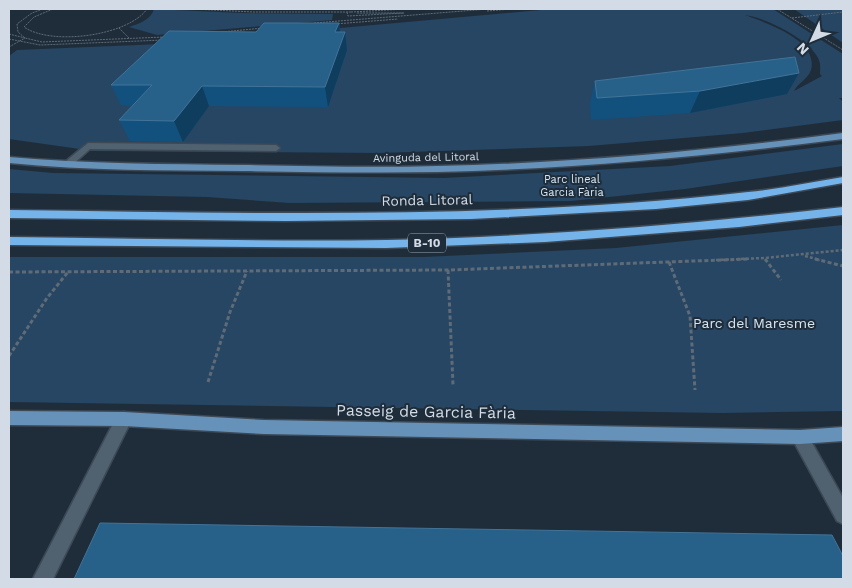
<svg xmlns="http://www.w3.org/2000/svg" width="852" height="588" font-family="'Work Sans',sans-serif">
<rect width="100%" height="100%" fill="#1f2d3b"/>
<path fill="#264663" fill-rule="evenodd" d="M154,9l87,4 92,1 -1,6 -175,15 -28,-8c9,-3 22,-7 25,-18z
M552,9h221l70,45v44h-4l4,4v18l-100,13 -154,13 -210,7 -285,-2 -85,-12v-83l8,-6 145,-6zM745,15c19,2 64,24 73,43 3,6 2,10 2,16l2,2 -28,15c4,-8 14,-12 17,-21 8,-30 -45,-47 -66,-55z
M794,9h49v34z
M843,144v22l-158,23 -114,12 -281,2 -83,-6 -198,-4v-24l44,4 391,5 226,-12z
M843,225v186l-120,2 -714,-11v-145h415l192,-9z"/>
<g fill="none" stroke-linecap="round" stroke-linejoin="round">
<defs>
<path id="minor" d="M88,143l188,2 4,3 -4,3 -186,-2 -19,17h-6v-4z
M124,412l6,2 2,5 -79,160h-20l85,-165z
M800,430l6,2 37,66v26l-6,-3 -43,-79 -2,-5 2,-5z"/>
<path id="major" d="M843,133v6c-135,17 -270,30 -406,33 -64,1 -129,0 -193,-1 -79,-1 -157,0 -235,-8v-6c78,7 156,7 235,8 64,1 129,3 193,1 136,-3 271,-15 406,-33z
M9,411l115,1 140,8 536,10 43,-3v14l-43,3 -536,-10 -140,-8 -115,-1z"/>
<path id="highway" d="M843,177v6l-95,17 -92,9 -185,10 -185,2 -277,-3v-8c246,3 494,10 739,-18 32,-3 63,-10 95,-15z
M843,207v8l-104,12 -194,15 -159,6 -377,-3v-8c126,1 252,5 378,3 152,-3 305,-16 456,-33z"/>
</defs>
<use href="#minor" stroke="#3d4955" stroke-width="3"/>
<use href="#major" stroke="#3d4955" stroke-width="3"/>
<use href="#highway" stroke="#3d4955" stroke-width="3"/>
<path stroke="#5f6b77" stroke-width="1" stroke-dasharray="2 1" stroke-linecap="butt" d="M43,9l-11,4 -15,11 1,8 7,6 17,4 123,-5
M53,9l-19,8 -10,10c27,19 104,9 123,-18
M193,9l60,3h98
M407,9h6
M777,9l66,41
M487,11l24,-2
M347,12l1,4 56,-3h-48
M792,18l51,-6
M314,23l174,-14
M335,24l63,-5
M119,28l10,10
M222,32l41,-4
M9,34l16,4 -16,9
M9,39l31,6 124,-5"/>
<path stroke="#5f6b77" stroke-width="2.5" stroke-dasharray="3 2" stroke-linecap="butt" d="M805,256l15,4
M716,260l49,-2 78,-8"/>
<path stroke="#5f6b77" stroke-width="3" stroke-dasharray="4 2.5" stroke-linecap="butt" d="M765,259l16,21
M815,259l28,7
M669,262l21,54 5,74
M448,270l5,115
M9,272l439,-2 301,-11
M9,356l38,-58 21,-26
M208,382l22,-70 17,-41"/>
<use href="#minor" fill="#506170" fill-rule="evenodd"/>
<use href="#major" fill="#6692ba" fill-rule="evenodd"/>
<use href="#highway" fill="#75b3eb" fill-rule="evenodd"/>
<path stroke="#5f6b77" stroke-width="1" stroke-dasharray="2 1" stroke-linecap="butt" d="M351,12l56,-3"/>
</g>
<path fill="#12517e" d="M339,23l1,9h5l2,18 -19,57 -119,-1 -26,36 -53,-1 -11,-21 14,-14 -12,-1 -10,-20 145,-53z
M595,81l192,13 -97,19 -99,7 -1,-17z"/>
<path fill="#0f3d5e" d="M339,23l2,18 -6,-9z
M345,32l2,18 -19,57 -3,-20z
M799,73l-12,21 -97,19 10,-22z
M202,86l7,20 -26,36 -9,-21z"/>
<path fill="#276089" stroke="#427498" d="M264,23h75l-4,9h10l-20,55 -123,-1 -28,35 -55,-1 33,-35h-41l58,-54 87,1z
M795,57l4,16 -99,18 -103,7 -2,-17z
M100,523l732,12 11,21v23h-769z"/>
<g text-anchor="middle" stroke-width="4" stroke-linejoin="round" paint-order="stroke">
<g font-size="11" fill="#d3dce6" stroke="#1f2d3b">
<text transform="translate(426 157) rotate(-1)" y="4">Avinguda del Litoral</text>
</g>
<g font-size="11" fill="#d5e5f3" stroke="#1f2d3b">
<text x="572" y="183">Parc lineal<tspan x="572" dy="13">Garcia Fària</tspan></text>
</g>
<rect fill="#1f2d3b" stroke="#9da8b3" stroke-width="1" x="408" y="233.5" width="38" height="19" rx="4"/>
<g font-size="12" font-weight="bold" fill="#d3dce6">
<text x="427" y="247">B-10</text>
</g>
<g font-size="14" fill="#d3dce6" stroke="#1f2d3b">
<text transform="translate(427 200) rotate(-1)" y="5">Ronda Litoral</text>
</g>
<g font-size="14" fill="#d5e5f3" stroke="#1f2d3b">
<text x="754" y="328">Parc del Maresme</text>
</g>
<g font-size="16" fill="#d3dce6" stroke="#1f2d3b">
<text transform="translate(426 411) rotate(1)" y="6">Passeig de Garcia Fària</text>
</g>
</g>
<rect width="852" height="588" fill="none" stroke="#d3dce6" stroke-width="20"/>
<g transform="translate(812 40) rotate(226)" stroke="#1f2d3b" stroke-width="4" paint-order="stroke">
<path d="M0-4L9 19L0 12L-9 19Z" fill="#d3dce6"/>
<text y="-8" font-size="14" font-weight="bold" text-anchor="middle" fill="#d3dce6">N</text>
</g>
</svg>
